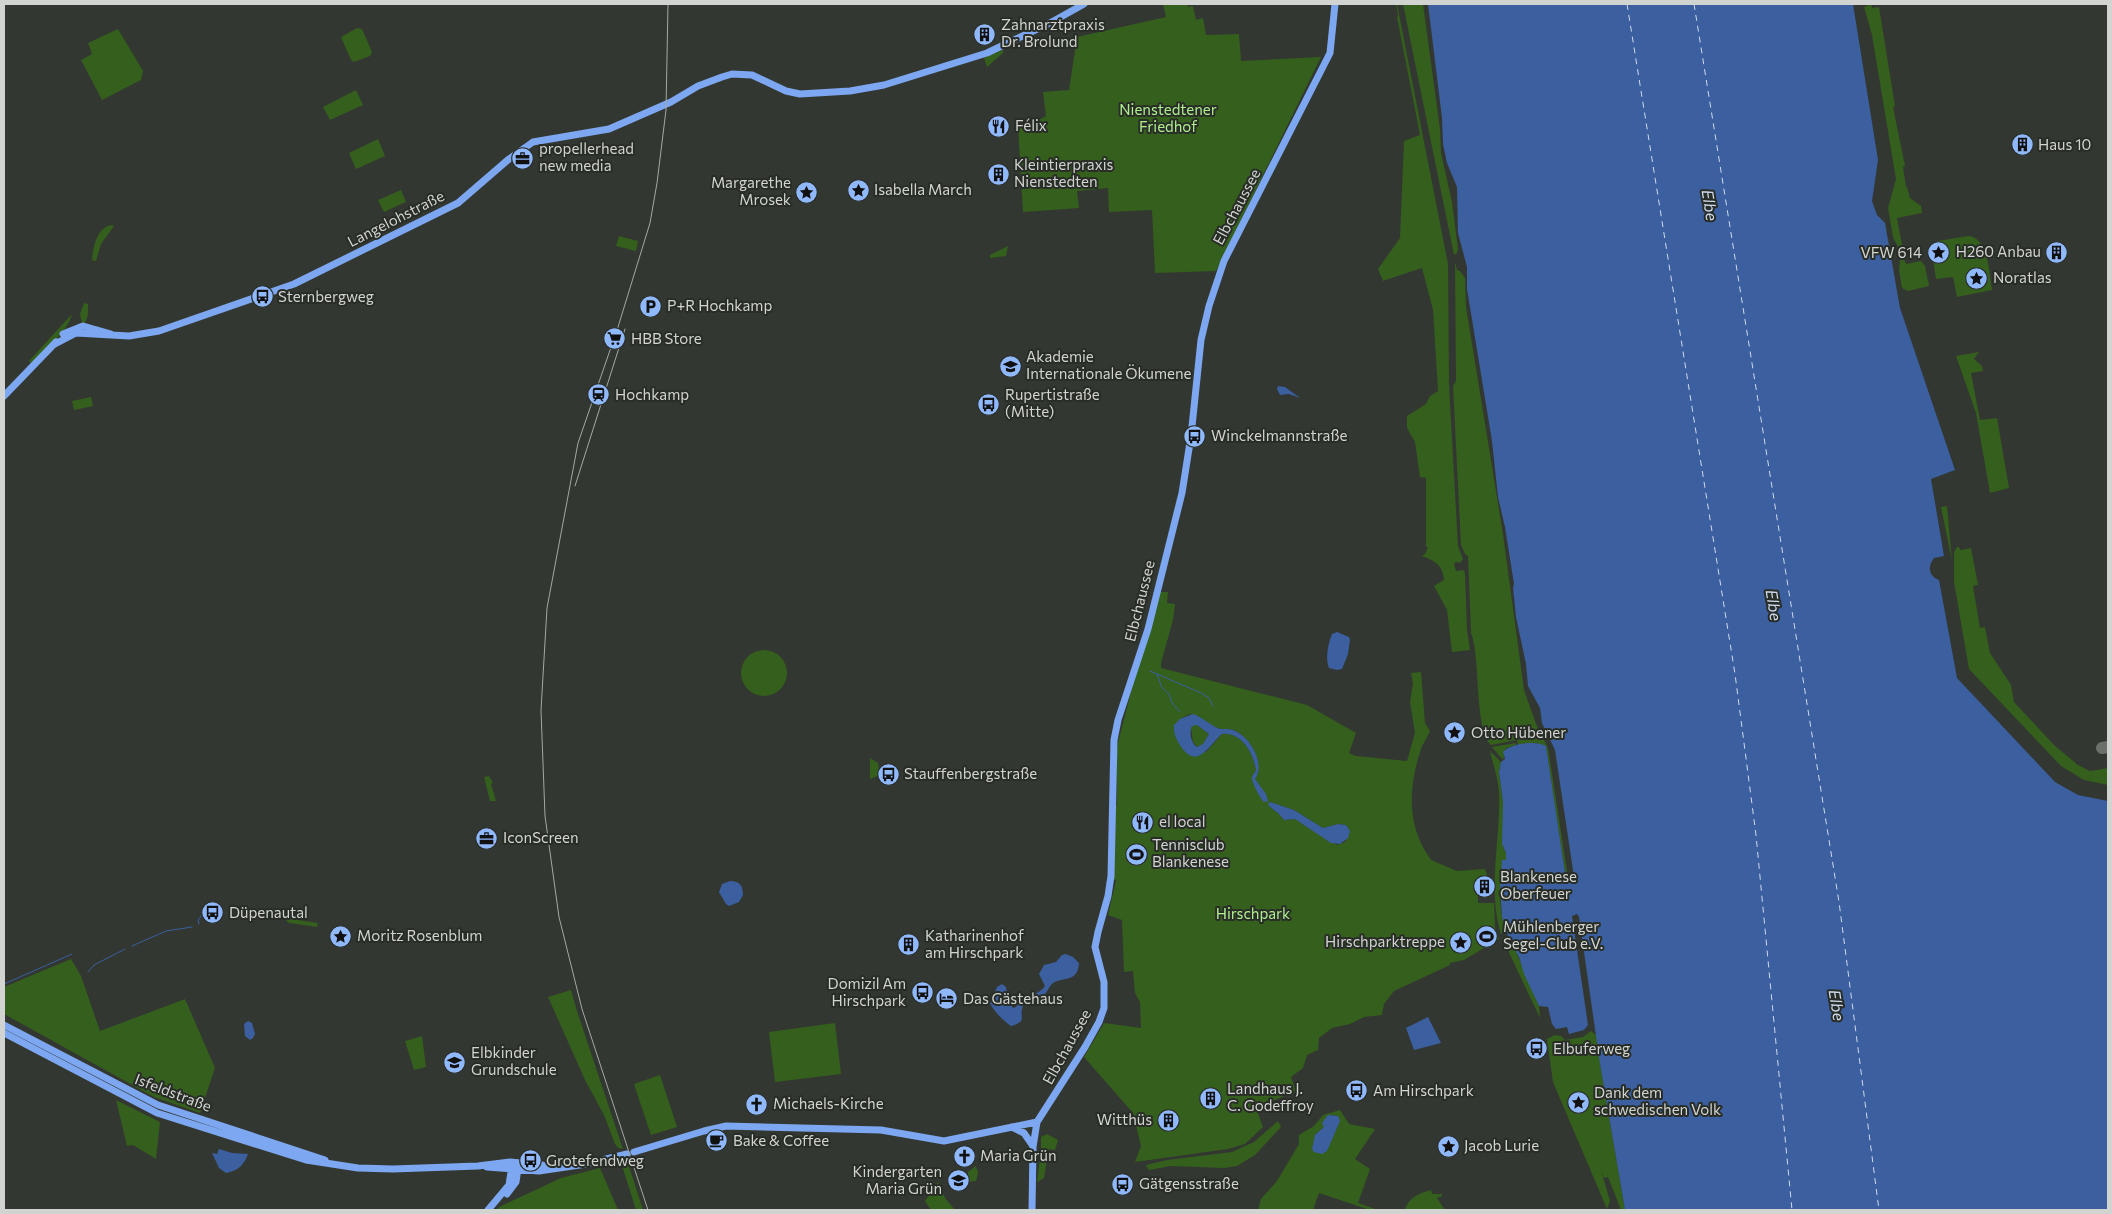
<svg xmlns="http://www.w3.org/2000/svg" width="2112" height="1214" font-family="Commissioner,sans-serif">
<rect width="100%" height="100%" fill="#333731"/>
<path fill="#355f1d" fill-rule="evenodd" d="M1163,4h24l1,3 5,-1 3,14 7,-2 3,17 33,-1 2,27 80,-4 -105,214 -61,2 -3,-63 -43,2 -1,-24 -31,3 2,17 -56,4 -5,-87 16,-2 12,-7 -3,-24 26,-2 8,-53 89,-20z
M1396,4h1l51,260 1,120 9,162 5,13 -3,4 -4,-1 -2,2 2,7 7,-1 2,3 2,56 3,21 -18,2 -5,-42 -13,-24 10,-6c-1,-15 -9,-19 -22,-24l3,-2 3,-7h-2v-69l-6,-1 -5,-35 -8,-14v-12l19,-12 4,-8 8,-5 -5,-81 -11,-42 -39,13 -5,-12 22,-31 4,-97 16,-6 -23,-118 1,-2z
M1403,4h20l17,125 1,24 11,49 6,47 -1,4 -3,2z
M1871,4l1,4 7,-1 16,99 -2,1 12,59 -2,1 3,20h1l3,11 11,8 1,7 -25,5 5,27 -4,2 -5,-10 -5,-29 8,-29 -24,-144 -8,-28z
M357,28l5,1 10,23 -2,4 -16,6 -3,-2 -10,-23z
M118,29l25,42 -2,9 -39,20 -21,-40 11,-6 -4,-11z
M1002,50l2,2 -17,15 -3,-9z
M356,90l7,15 -33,15 -7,-13z
M378,139l7,17 -29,13 -7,-16z
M401,190l5,12 -22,10 -6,-12z
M112,225l2,1 -13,18 -5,17 -4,-1c1,-13 5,-33 20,-35z
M619,236l19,5 -2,10 -20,-5z
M1968,236c21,1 21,38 24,54l-35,7 -4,-20 -17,2 -5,-32 7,-6z
M1008,246l-2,10 -16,2v-3z
M1904,259l2,5 15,-3 4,5 4,20 -21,5 -6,-3 -3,-18 1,-10z
M1455,262l2,8 3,1 5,7 1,29 37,227 21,156 12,34 12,24 19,123 -1,8 -20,-133 -10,-3 -18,2 -1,-5 -26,5c-17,-16 -10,-87 -20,-112l-3,-77 -3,-2 -4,-9 -8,-159 3,-5z
M84,303l4,1v11l-3,8h-3l-2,-9z
M72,314c-3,16 -29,38 -40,50l-3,-3z
M1979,352l-5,7 8,7 1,5 -12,2 9,47 17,-2 12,70 -19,5 -14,-80 -20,-57z
M91,397l2,9 -19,4 -2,-9z
M1947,506l5,55 -11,-54z
M1957,547h2l1,3 11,-2 7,37 -5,1 7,42 5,-1 5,26 21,32 3,17 40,43 24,20 12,6 18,-3v17l-24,-5 -23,-14 -92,-97 -15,-87v-30z
M1157,592h11l-1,11 8,1 -2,16 -12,43v5l146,37 49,28 -7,20 7,3 51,5 8,-28 -5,-31 3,-19 -2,-10 10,-1 4,51 5,8c-3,8 -8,13 -10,21 -12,38 -13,75 11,108l26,11 28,-2 3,8 6,2v10l-7,3 -9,-1v12h16l1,24 4,12 -35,21 -14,3v2l-56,26 -10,13 -2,11 -18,2 -14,7 -18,4 -13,10 -1,12 -11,5 -4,13 -12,9 5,14 -40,17 7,19 -18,17 -17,5 -93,13 6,-16 -8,-33 -49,-56 20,-34 37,5 -1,-26 -5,-9 -2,-22 -9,1 -2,-52 -14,-5 8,-35 -5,-1 2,-73 4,-1v-59zM1190,714c10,4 20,11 28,14 5,2 11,0 16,2 17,8 30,32 21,49l3,14 -6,-15 4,-8c-3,-17 -14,-38 -34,-36l-16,18 -26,-7v-26zM1270,802l24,8 29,18 15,-4 8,1 4,6 -5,11 -8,3 -42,-26 -11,1 -5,-6 -10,-8z
M741 673a23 23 0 1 1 46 0a23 23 0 1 1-46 0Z
M1197,725l12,9 -6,10 -6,3 -4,-5 -2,-14 2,-3z
M1516,743v2l-10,3 -3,12 -11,-13z
M1490,751l11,11 -2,10 4,30v45l3,6v7h-4c1,26 -7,48 6,72l-7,2c-14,-45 0,-96 -2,-142 -1,-14 -6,-28 -9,-41z
M870,758l8,5 2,12 -10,4z
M489,776l4,7 -2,1 5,17h-6l-6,-24z
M284,918l34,5 -1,4 -28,-4z
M1509,935l30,71 1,12 -38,-80z
M71,959l10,17 19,55 85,-32 30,69 -15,45 -46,-16 -150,-83v-27z
M571,990l6,21 46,138 -5,-1 -3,-4 -11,-29 -19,-35 -37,-83z
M835,1023l6,51 -66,8 -6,-50z
M1591,1031l7,6 2,27 25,146h-4l-13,-33 -4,1 -3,-8 9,31 -3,8 -54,-127 -6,-43 8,-4 6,1 4,4 18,-3z
M422,1036l4,31 -12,3 -9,-29z
M660,1075l17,52 -26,8 -17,-51z
M116,1100l44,22 -4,37 -23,-14 -6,1z
M1340,1110l9,14 26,5 -20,30 15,10 -12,34 20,7h-8l-51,-17 -6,17h-55l3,-11 16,-18 22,-37v-9l15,-9 9,-11zM1332,1115l6,1v9l-13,28 -10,-18 9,-8v-6z
M1278,1121l3,6 -26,28 -18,11 -13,2 -53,-2 -22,4 -3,-5 21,-5 65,-8 22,-10z
M1047,1134l11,6 -3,10 -6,-1 -2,3 -6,-3v-12z
M1040,1158l7,1 -3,19 -7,4z
M626,1160h1l16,50h-7l-15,-48z
M976,1166l2,7 -2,8 -8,1v-10z
M600,1168l18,42h-123l8,-5 58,-27z
M938,1182l7,16 10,12h-24l-6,-9z
M1431,1190l1,4h10v2l-5,2 8,12h-40c3,-12 14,-17 26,-20z"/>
<path fill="#3b5f9f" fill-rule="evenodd" d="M1428,4h425l25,156 -6,41 5,14 8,8 15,85 55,162 -24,9 13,77 -10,2c-7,9 -5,18 5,22l18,98 98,104 23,13 30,6v409h-483l-25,-146 -21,-147 -2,-3 -5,2 16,109 -4,5 -15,4 -2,-7 -11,2 -4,-5 -4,-17 -9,-1 -15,-32 -5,-17 -10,-18 -7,-22 -2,-31 2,-26h4v-7l-4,-9 1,-42 -4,-30 2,-10 4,-3 -2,-7c7,-9 34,-12 43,-6l20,133 4,4 3,-2 1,-4 -19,-127 -13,-27 -2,-15 -12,-22 -2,-22 -10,-47 -3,-29 1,-4 -9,-57 -7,-30 -6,-56 -25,-152v-22l-9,-34 -1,-46 -10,-24 -4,-19 -1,-26z
M1278,386l7,1 15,11 -11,-4 -9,1 -3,-6z
M1337,632l12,5 1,3 -2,14 -6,15 -5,1 -8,-2c-4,-10 -1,-24 3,-34z
M1193,714c9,3 16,10 24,14 6,2 11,0 16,2 17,6 33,34 22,49l11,15 2,7 -4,1c-3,-2 -13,-21 -12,-24 0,-3 3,-5 4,-8 -3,-17 -14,-38 -34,-36 -12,10 -24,36 -40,14 -5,-7 -9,-14 -8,-23l6,-6zM1197,725l12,9 -6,10 -6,3c-6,-4 -8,-15 -5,-21z
M1270,802l24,8 29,18 15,-4 8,1 4,6 -2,7 -8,6 -9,-1 -36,-24 -11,1 -5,-6 -10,-8 -1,-3z
M730,881c10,0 13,5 13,14l-4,7 -10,4 -3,-2 -7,-12 3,-8z
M1066,954l7,3 6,6c-1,22 -19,12 -28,22 -3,4 -4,7 -7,10 -7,4 -17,4 -21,11 -5,11 6,15 -12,20 -7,-5 -17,-14 -21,-23l7,-16 5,-3 4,3 2,14 5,7 3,-1c8,-12 21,-10 29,-21l-6,-12 5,-9 12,-3 6,-7z
M1428,1017l13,26 -27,7 -8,-22z
M248,1021l4,2 3,11 -2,4 -3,2 -5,-4 -1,-12z
M1328,1115l10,1 2,5 -13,30 -5,3 -8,-2 -2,-3 3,-14 9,-8 -2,-4z
M219,1149l13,4 16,1c-4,11 -10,17 -22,19l-7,-5 -7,-15 5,1z"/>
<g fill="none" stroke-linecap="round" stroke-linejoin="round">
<path stroke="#3b5f9f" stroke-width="1" d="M1150,671l51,22 8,5 4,8
M1157,674l5,14 7,6 3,9 8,9
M199,924l-1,-4 9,-11
M132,946l34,-15 26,-4
M88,972l6,-7 31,-16
M4,984l68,-30"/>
<path stroke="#cfdaed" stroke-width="1" stroke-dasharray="6 5" stroke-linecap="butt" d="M1627,4l108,670 21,161 36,375
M1694,4l145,898 40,308"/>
<path stroke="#6c706a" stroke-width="12" d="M2102,748l6,-1"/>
<path stroke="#7da7f0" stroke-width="7" d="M63,334l20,-8 28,8
M53,345l23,-12 53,3 30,-5 135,-47 164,-81 51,-44 24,-17 76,-13 62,-27 27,-16 24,-9 10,-3 20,1 34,16 14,3 50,-3 34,-6 103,-32 63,-30 34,-19
M4,396l52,-54
M4,1025l154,80 167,55
M4,1033l153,80 149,47 52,8 35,1 85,-3 32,-4 32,3 9,3
M1012,1127l12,6 9,13
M634,1152l70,-21 22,-5 155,4 63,11 93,-19
M487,1167l52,4 47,-7 41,-10
M507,1194l9,-12 2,-14
M488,1210l21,-25 3,-20
M1032,1210l1,-63 4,-25 48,-75 14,-25 5,-14v-26l-9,-35 3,-15 10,-36 3,-20 3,-136 4,-20 30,-91 34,-136 9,-57 10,-96 8,-34 15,-45 106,-208 5,-49"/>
<path stroke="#a5a8a3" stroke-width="1" d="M575,486l50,-157
M648,1210l-66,-201 -23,-92 -14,-101 -4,-106 6,-102 31,-165 40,-116 32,-104 7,-40 9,-73 2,-106"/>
</g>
<defs>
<symbol id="building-disc" viewBox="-11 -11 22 22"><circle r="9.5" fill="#90b8fd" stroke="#292d27"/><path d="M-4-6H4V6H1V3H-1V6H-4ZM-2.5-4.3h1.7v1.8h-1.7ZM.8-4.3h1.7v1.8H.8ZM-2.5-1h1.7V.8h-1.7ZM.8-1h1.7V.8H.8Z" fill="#111"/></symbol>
<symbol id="restaurant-disc" viewBox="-11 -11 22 22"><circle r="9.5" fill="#90b8fd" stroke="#292d27"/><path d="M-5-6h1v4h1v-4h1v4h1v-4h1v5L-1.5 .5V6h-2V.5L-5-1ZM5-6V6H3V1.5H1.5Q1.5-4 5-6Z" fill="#111"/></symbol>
<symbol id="office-disc" viewBox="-11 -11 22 22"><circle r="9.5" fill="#90b8fd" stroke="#292d27"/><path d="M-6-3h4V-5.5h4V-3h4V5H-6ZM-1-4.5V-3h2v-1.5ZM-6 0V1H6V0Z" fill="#111"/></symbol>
<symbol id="sight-disc" viewBox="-11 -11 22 22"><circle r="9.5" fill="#90b8fd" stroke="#292d27"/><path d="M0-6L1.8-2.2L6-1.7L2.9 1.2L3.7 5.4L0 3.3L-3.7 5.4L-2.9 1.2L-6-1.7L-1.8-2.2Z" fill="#111"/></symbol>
<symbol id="bus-disc" viewBox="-11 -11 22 22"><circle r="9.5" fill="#90b8fd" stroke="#292d27"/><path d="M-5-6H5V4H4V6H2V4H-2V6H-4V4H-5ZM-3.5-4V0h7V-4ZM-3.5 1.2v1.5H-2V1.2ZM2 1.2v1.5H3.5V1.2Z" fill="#111"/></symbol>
<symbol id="parking-disc" viewBox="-11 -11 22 22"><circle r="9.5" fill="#90b8fd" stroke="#292d27"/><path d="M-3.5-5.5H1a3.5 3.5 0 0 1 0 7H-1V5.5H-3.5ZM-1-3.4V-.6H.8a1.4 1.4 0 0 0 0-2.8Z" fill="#111"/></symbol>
<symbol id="supermarket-disc" viewBox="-11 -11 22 22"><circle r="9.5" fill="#90b8fd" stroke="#292d27"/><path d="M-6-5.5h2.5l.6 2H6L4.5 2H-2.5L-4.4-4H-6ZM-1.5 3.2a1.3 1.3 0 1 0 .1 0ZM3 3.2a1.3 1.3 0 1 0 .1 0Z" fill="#111"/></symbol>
<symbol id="university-disc" viewBox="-11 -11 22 22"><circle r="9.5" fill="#90b8fd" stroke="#292d27"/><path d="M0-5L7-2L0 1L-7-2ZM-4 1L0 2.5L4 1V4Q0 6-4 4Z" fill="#111"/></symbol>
<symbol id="station-disc" viewBox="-11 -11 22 22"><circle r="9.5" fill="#90b8fd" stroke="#292d27"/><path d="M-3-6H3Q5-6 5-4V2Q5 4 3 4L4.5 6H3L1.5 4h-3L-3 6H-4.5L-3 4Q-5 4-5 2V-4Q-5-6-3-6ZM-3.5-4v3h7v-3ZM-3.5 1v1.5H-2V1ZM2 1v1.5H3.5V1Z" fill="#111"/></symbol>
<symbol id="stadium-disc" viewBox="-11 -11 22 22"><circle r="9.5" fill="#90b8fd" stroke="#292d27"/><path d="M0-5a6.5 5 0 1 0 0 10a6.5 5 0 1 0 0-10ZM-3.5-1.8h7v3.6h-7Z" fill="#111"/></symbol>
<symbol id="hotel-disc" viewBox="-11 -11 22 22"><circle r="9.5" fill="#90b8fd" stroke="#292d27"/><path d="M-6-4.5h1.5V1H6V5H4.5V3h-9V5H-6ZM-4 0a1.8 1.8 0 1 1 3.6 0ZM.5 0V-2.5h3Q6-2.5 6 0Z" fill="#111"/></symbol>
<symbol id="school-disc" viewBox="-11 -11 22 22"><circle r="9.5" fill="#90b8fd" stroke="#292d27"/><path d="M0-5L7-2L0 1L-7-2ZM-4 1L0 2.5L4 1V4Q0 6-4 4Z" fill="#111"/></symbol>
<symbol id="church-disc" viewBox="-11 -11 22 22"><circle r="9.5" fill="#90b8fd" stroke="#292d27"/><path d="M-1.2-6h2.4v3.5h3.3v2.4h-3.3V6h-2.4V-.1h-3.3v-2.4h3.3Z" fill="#111"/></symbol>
<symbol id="cafe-disc" viewBox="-11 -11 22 22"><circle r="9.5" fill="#90b8fd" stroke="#292d27"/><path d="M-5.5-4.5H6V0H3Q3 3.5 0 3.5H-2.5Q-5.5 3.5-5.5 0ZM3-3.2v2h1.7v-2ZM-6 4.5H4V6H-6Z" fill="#111"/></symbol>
</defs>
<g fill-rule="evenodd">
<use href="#building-disc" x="972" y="22" width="25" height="25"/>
<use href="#restaurant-disc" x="986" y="114" width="25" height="25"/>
<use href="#building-disc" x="2010" y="132" width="25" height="25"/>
<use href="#office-disc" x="510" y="146" width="25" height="25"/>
<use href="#building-disc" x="986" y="162" width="25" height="25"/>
<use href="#sight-disc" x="846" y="178" width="25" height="25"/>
<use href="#sight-disc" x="794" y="180" width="25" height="25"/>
<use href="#building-disc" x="2044" y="240" width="25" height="25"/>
<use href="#sight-disc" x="1926" y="240" width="25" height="25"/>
<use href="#sight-disc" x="1964" y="266" width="25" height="25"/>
<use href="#bus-disc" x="250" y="284" width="25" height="25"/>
<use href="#parking-disc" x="638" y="294" width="25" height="25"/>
<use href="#supermarket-disc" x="602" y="326" width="25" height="25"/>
<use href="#university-disc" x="998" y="354" width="25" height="25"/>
<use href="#station-disc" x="586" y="382" width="25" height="25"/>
<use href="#bus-disc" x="976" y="392" width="25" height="25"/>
<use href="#bus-disc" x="1182" y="424" width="25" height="25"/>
<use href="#sight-disc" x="1442" y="720" width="25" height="25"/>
<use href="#bus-disc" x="876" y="762" width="25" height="25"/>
<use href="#restaurant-disc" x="1130" y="810" width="25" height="25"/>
<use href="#office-disc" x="474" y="826" width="25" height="25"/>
<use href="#stadium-disc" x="1124" y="842" width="25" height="25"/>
<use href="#building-disc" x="1472" y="874" width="25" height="25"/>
<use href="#bus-disc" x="200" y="900" width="25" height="25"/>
<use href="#sight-disc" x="328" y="924" width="25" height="25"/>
<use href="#stadium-disc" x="1474" y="924" width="25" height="25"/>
<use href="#sight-disc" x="1448" y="930" width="25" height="25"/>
<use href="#building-disc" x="896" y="932" width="25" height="25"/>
<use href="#bus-disc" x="910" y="980" width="25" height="25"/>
<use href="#hotel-disc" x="934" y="986" width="25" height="25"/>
<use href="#bus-disc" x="1524" y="1036" width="25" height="25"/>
<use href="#school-disc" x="442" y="1050" width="25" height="25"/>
<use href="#bus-disc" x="1344" y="1078" width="25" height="25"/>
<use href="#building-disc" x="1198" y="1086" width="25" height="25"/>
<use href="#sight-disc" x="1566" y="1090" width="25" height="25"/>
<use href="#church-disc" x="744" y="1092" width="25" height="25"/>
<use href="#building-disc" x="1156" y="1108" width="25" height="25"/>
<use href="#cafe-disc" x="704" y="1128" width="25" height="25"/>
<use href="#sight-disc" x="1436" y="1134" width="25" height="25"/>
<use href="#church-disc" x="952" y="1144" width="25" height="25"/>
<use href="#bus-disc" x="518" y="1148" width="25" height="25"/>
<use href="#school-disc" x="946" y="1168" width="25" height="25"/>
<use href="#bus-disc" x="1110" y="1172" width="25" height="25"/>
</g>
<g text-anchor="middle" stroke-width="4" stroke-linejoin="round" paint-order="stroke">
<g font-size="15" fill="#d1d4d0" stroke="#292d27" text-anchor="start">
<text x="1001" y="30">Zahnarztpraxis<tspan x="1001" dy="17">Dr. Brolund</tspan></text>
<text x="1015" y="131">Félix</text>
<text x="2038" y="150">Haus 10</text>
<text x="539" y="154">propellerhead<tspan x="539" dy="17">new media</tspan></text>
<text x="1014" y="170">Kleintierpraxis<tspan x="1014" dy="17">Nienstedten</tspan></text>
<text x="791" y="188" text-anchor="end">Margarethe<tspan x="791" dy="17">Mrosek</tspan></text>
<text x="874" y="195">Isabella March</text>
<text x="2041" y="257" text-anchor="end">H260 Anbau</text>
<text x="1922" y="258" text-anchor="end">VFW 614</text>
<text x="1993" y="283">Noratlas</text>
<text x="278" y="302">Sternbergweg</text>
<text x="667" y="311">P+R Hochkamp</text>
<text x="631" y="344">HBB Store</text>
<text x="1026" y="362">Akademie<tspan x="1026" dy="17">Internationale Ökumene</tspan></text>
<text x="615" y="400">Hochkamp</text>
<text x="1005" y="400">Rupertistraße<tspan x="1005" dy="17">(Mitte)</tspan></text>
<text x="1211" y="441">Winckelmannstraße</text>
<text x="1471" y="738">Otto Hübener</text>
<text x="904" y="779">Stauffenbergstraße</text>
<text x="1159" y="827">el local</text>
<text x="503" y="843">IconScreen</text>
<text x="1152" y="850">Tennisclub<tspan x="1152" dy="17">Blankenese</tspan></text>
<text x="1500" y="882">Blankenese<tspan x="1500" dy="17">Oberfeuer</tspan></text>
<text x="229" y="918">Düpenautal</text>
<text x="1503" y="932">Mühlenberger<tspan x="1503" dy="17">Segel-Club e.V.</tspan></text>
<text x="357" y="941">Moritz Rosenblum</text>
<text x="925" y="941">Katharinenhof<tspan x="925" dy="17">am Hirschpark</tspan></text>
<text x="1445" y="947" text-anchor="end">Hirschparktreppe</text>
<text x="906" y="989" text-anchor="end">Domizil Am<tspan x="906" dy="17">Hirschpark</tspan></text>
<text x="963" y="1004">Das Gästehaus</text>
<text x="1553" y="1054">Elbuferweg</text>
<text x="471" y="1058">Elbkinder<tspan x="471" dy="17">Grundschule</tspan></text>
<text x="1227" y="1094">Landhaus J.<tspan x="1227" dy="17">C. Godeffroy</tspan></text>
<text x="1373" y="1096">Am Hirschpark</text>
<text x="1594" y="1098">Dank dem<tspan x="1594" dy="17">schwedischen Volk</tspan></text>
<text x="773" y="1109">Michaels-Kirche</text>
<text x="1152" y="1125" text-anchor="end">Witthüs</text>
<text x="733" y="1146">Bake &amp; Coffee</text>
<text x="1464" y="1151">Jacob Lurie</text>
<text x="980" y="1161">Maria Grün</text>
<text x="546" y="1166">Grotefendweg</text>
<text x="942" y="1177" text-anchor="end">Kindergarten<tspan x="942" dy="17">Maria Grün</tspan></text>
<text x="1139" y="1189">Gätgensstraße</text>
</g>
<g font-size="15" fill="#afee8f" stroke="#292d27">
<text x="1168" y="115">Nienstedtener<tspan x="1168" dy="17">Friedhof</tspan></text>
<text x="1253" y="919">Hirschpark</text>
</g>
<g font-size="15" fill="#d1d4d0" stroke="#292d27">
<text transform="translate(1237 207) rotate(-62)" y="5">Elbchaussee</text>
<text transform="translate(396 219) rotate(-27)" y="5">Langelohstraße</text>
<text transform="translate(1140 601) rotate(-76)" y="5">Elbchaussee</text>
<text transform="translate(1067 1047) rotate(-61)" y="5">Elbchaussee</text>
<text transform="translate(173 1093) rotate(21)" y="5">Isfeldstraße</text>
</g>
<g font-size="16" font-style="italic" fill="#cfdaed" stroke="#292d27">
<text transform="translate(1710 205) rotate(81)" y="6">Elbe</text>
<text transform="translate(1774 605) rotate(81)" y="6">Elbe</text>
<text transform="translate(1837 1005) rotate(81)" y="6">Elbe</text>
</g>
</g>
<rect width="2112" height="1214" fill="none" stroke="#d1d4d0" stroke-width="10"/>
</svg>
